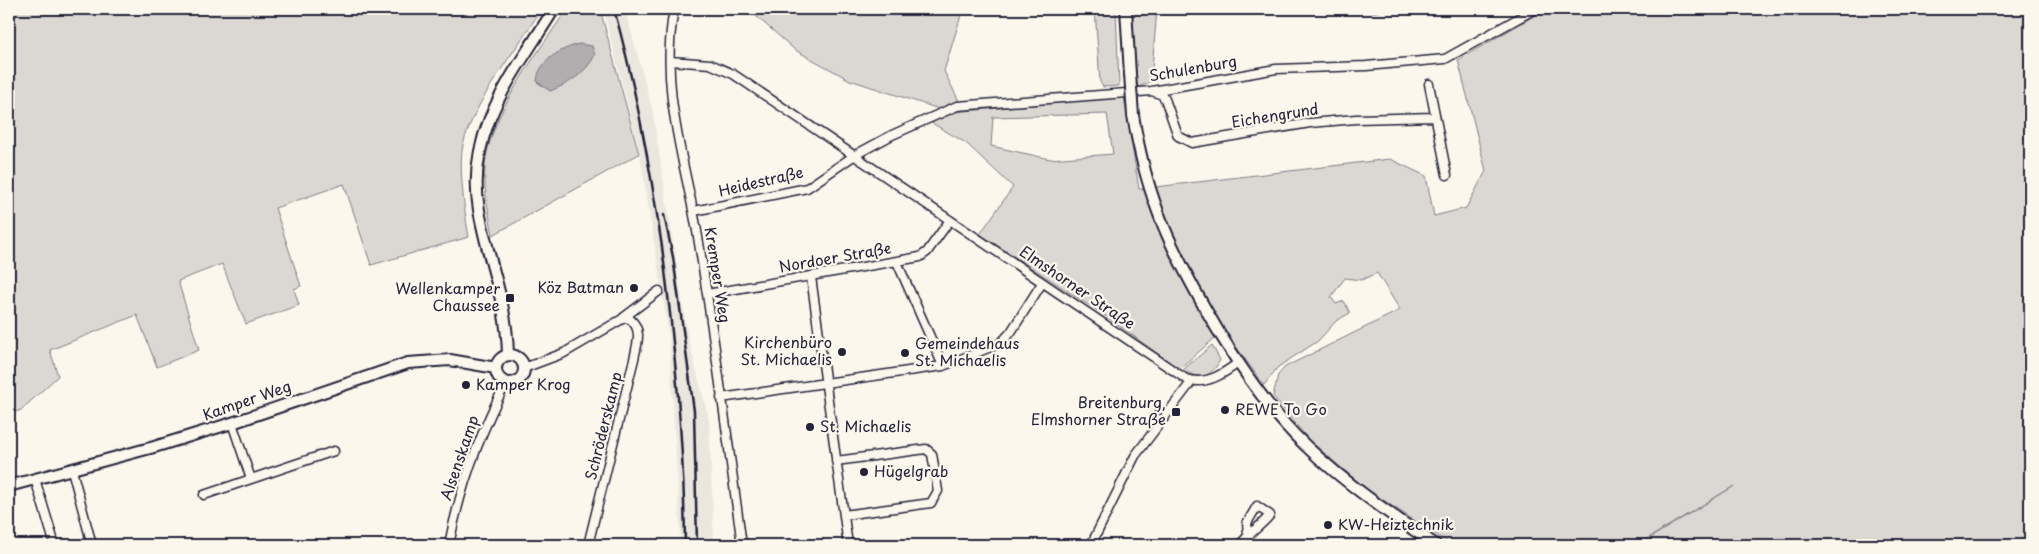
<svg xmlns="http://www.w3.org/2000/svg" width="2039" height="554" font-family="'Playpen Sans',sans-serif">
<rect width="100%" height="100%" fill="#fbf7ec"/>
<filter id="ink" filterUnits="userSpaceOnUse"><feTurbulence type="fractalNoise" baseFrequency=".02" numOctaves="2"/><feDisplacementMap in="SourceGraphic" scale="10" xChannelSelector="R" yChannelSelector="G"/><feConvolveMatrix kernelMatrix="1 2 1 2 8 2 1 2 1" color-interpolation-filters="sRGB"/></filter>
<g filter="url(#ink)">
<path fill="#ebe7df" d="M603,9h22l27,99 36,230 21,81 5,126h-33l-12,-209 -29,-182z"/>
<path fill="#dbd8d3" stroke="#7e7d87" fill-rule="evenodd" d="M9,9h532c-24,41 -67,91 -78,136 -5,21 2,71 6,92l-98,28 -27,-81 -69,24 26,78 -7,3 5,16 -53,19 -24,-60 -44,17 21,69 -42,17 -20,-52 -87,35 8,26 -37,34 -12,4z
M567,9h33l39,145 -146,81c-5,-26 -12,-56 -6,-83 13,-52 51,-99 80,-143z
M748,9h215l-19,62 15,30 -20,8 -89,-29 -55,-30z
M1095,9h21l3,77 -16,1 -3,-5z
M1131,9h26l-6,72 -12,6 -2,-3z
M1322,9h67l-14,3 -53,-1z
M1546,9h484v536h-391l95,-59 -97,59h-185l-84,-55 -31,-26 -28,-24 -36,-44 5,-21 7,-8 115,-57 -23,-37 -16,7 -16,-2 -14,19 5,7 8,-3 6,12 -14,8 -18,20 -40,26 -14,18 -40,-55 -45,39 -72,-52 -127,-83 33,-47 -47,-44 -36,-21 24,-10 170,-15 15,92 251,-30 36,17 8,40 32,-8 20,-37 -28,-111zM1107,114l6,40 -63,5 -59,-13 2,-29z
M1212,345l8,15c-9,18 -20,20 -37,10z"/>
<path fill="#b1aeb0" stroke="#787681" d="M579,44l13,2 3,9c-9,18 -26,29 -45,36l-13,-9c1,-22 24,-33 42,-38z"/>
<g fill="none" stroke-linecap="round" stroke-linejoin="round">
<defs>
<path id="minor" d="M674,9c-15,80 11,151 24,228 17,103 30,206 44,308
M670,61l40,3 23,10 453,305c20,7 37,-5 52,-16
M1429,84l18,91
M1152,91l10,4 3,4 13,37 14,7 118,-20 46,-4 79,-2
M694,211l113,-23 48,-33 37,-20 65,-29 195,-15 124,-22 90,-3 79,-7 90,-50
M897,262l46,104
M811,277l37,268
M707,294l213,-37 7,-5 23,-32
M623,318l36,-27
M524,368l40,-15 60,-35 6,1c13,11 7,25 4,40l-46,186
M721,398l222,-32 58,-23 10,-11 31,-49
M232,423l19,56 83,-28
M836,461l90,-12 6,5 6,37 -7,12 -87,12
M72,470l20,75
M35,479l20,66
M204,495l47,-16
M449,545c11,-58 30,-110 57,-162
M1091,545l44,-89 57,-75
M1240,545c9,-12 20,-18 30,-30l-13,-9 -10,17 1,10"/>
<path id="major" d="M1126,9l4,65
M1133,115c14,87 40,139 84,214 25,41 54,84 89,117 40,38 84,68 130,99
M496 369a14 14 0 1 1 28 0a14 14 0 1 1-28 0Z
M508,355c-1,-55 -20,-93 -29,-145 -14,-80 36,-137 75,-201
M9,486l145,-39 78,-24 176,-60 42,-3 46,8"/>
</defs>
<use href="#minor" stroke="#22223b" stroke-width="11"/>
<use href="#major" stroke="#22223b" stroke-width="14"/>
<use href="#minor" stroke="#fbf7ec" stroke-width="8"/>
<use href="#major" stroke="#fbf7ec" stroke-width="10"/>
<path stroke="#22223b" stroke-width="2.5" d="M614,9c22,78 36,157 48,238 13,99 22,198 23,298
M664,215l9,42 21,154 3,134"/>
<defs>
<path id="major-bridge" d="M1130,74l3,41"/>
</defs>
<use href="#major-bridge" stroke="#22223b" stroke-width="14" stroke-linecap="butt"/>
<use href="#major-bridge" stroke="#fbf7ec" stroke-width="10"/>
</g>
</g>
<g fill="#22223b" stroke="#fbf7ec" stroke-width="2">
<circle cx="634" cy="288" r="5"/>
<rect x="505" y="293" width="10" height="10" rx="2.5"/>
<circle cx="842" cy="352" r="5"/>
<circle cx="905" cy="353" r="5"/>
<circle cx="466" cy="385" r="5"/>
<circle cx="1225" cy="410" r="5"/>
<rect x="1171" y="407" width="10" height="10" rx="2.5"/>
<circle cx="810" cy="427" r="5"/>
<circle cx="864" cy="472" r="5"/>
<circle cx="1328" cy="525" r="5"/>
</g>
<g text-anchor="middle" stroke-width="4.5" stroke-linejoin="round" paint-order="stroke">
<g font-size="15" fill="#22223b" stroke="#fbf7ec">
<text transform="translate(1193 69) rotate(-10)" y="5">Schulenburg</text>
<text transform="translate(1275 116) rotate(-9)" y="5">Eichengrund</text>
<text transform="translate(761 182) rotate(-13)" y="5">Heidestraße</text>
<text transform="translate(835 258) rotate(-10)" y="5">Nordoer Straße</text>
<text transform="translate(717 275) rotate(81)" y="5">Kremper Weg</text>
<text transform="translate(1077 288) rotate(34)" y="5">Elmshorner Straße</text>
<text transform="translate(247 401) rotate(-19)" y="5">Kamper Weg</text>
<text transform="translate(604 426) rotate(-76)" y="5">Schröderskamp</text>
<text transform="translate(460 458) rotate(-71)" y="5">Alsenskamp</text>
</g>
<g font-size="15" fill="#22223b" stroke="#fbf7ec" text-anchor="start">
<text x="624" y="293" text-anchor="end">Köz Batman</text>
<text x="500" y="294" text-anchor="end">Wellenkamper<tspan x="500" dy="17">Chaussee</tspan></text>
<text x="832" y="348" text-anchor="end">Kirchenbüro<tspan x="832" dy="17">St. Michaelis</tspan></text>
<text x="915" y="349">Gemeindehaus<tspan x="915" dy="17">St. Michaelis</tspan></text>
<text x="476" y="390">Kamper Krog</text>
<text x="1166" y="408" text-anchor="end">Breitenburg,<tspan x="1166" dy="17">Elmshorner Straße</tspan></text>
<text x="1235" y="415">REWE To Go</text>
<text x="820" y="432">St. Michaelis</text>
<text x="874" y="477">Hügelgrab</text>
<text x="1338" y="530">KW-Heiztechnik</text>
</g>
</g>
<rect width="2039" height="554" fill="none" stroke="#fbf7ec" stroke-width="30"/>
<rect x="15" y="15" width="2009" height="524" fill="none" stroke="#22223b" stroke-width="2" filter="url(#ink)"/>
</svg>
